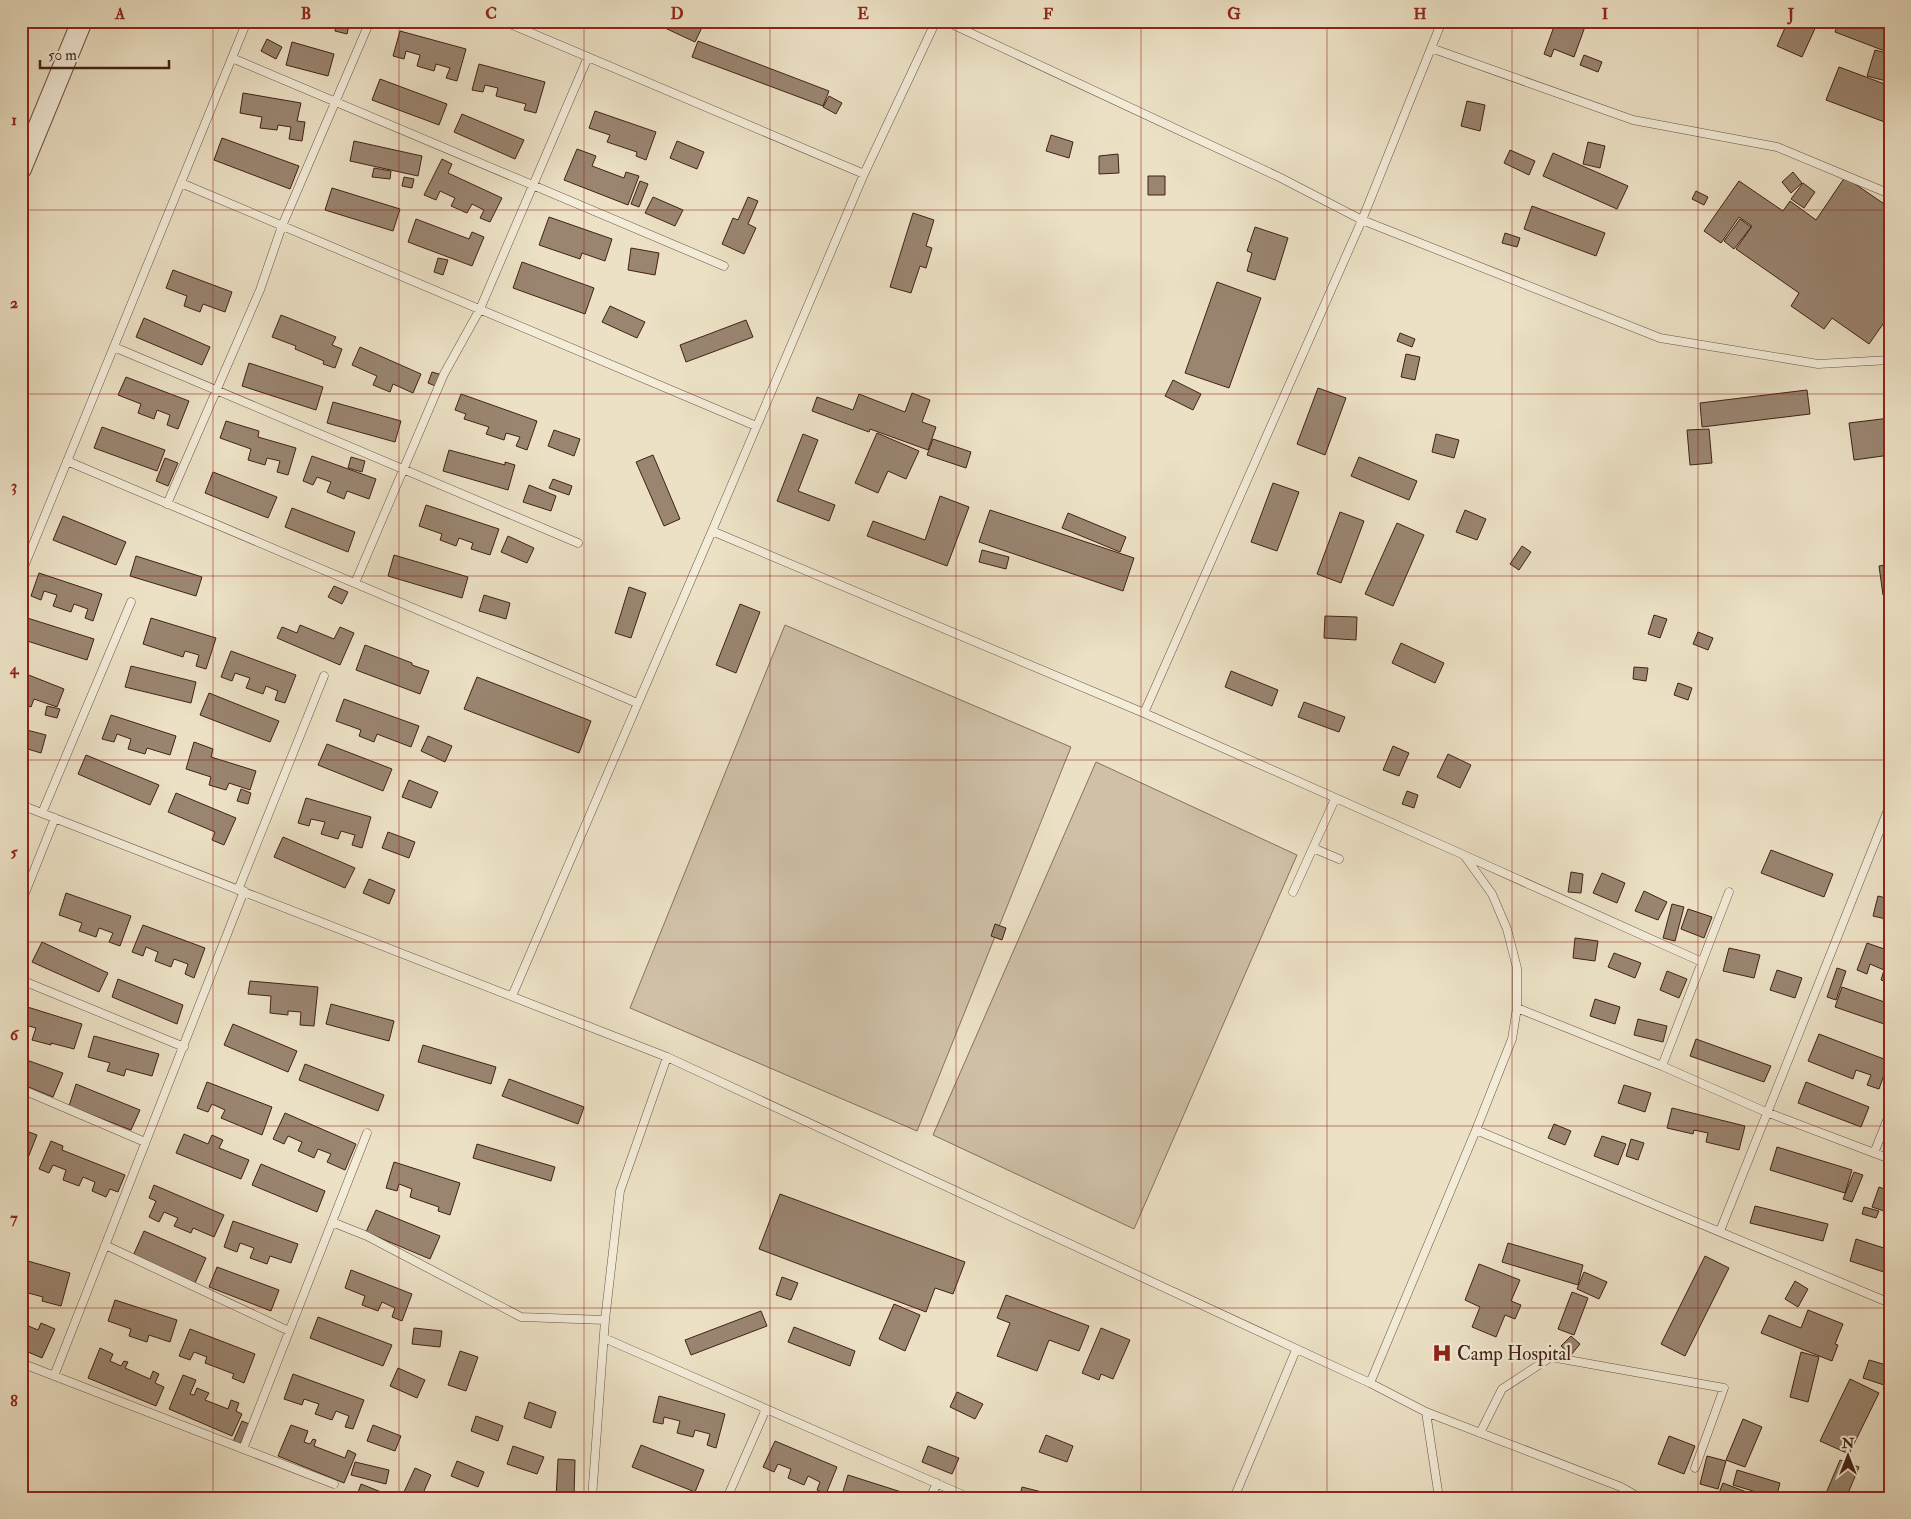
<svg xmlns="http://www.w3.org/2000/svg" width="1911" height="1519" font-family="'IM FELL Double Pica',serif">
<rect width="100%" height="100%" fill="#ece1c5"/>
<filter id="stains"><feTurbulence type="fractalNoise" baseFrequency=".004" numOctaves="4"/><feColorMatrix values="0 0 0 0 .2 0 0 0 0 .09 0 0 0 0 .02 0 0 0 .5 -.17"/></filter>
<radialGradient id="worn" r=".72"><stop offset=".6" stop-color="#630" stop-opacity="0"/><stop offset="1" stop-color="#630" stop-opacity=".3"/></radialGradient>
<path fill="#cfc0a7" stroke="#88705e" d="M785,625l286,122 -154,384 -287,-123z
M1096,762l201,93 -163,374 -201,-94z"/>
<path fill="#9a8571" stroke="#422115" d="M324,21h26l-3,13 -12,-3 1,-7z
M650,21h55l-10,21z
M1556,21h31l-13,36 -20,-8 -3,8 -7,-3z
M1788,21h22l7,3 -15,33 -25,-11z
M1839,21h51v32l-55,-21z
M400,31l66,18 -9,32 -11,-3 4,-10 -14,-4 -2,7 -17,-5 3,-11 -14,-4 -2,8 -11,-3z
M267,39l15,8 -6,12 -15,-8z
M698,41l131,50 -6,15 -131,-49z
M292,42l42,12 -6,22 -42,-11z
M1875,50l15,4v15l-4,12 -19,-5z
M1584,55l18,7 -4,10 -18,-7z
M479,64l66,18 -9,31 -12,-3 2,-6 -30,-8 2,-8 -13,-3 -2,7 -11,-2z
M1839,67l51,19v38l-64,-24z
M380,79l67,25 -8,21 -67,-25z
M243,93l58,10 -4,18 8,1 -3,19 -13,-2 2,-12 -13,-2 -1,5 -17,-2 2,-11 -22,-4z
M829,96l13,7 -6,11 -13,-7z
M1467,101l18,4 -5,26 -19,-5z
M595,111l61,21 -10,28 -10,-4 1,-4 -30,-10 3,-7 -21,-7z
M462,114l62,26 -9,19 -61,-27z
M1051,135l22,7 -4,16 -23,-7z
M222,138l77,28 -9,23 -76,-29z
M354,141l68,15 -4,20 -68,-15z
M677,141l27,11 -7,17 -27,-11z
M1588,142l17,4 -5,22 -17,-4z
M577,149l19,7 -4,10 32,12 2,-6 13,4 -11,29 -64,-25z
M1510,150l25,11 -6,14 -25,-12z
M1553,153l75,33 -11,23 -74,-33z
M1118,154l1,19 -20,1v-18z
M442,159l10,5 -4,9 54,25 -12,24 -10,-4 4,-8 -12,-6 -5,9 -16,-7 4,-8 -15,-7 -4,9 -12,-5z
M374,168l17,3 -1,8 -18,-2z
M1793,172l9,11 -11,10 -9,-11z
M1148,176h17v19h-17z
M404,177l10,2 -2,9 -10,-2z
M1845,177l45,31v106l-21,30 -37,-26 -8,11 -33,-23 8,-13 -63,-44 16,-23 -13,-9 -18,26 -17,-12 35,-50 44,30 7,-10 26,19z
M640,181l8,3 -9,23 -8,-3z
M1803,183l12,9 -11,16 -13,-9z
M332,188l68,21 -7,22 -68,-21z
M1696,191l12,6 -4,8 -12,-6z
M653,197l30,13 -8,16 -30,-13z
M748,197l10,4 -10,23 8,4 -12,26 -22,-10 11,-26 5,2z
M1532,206l73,27 -9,23 -72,-27z
M913,213l21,7 -8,26 6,2 -6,20 -6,-2 -9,27 -21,-6z
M549,217l63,22 -7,22 -23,-8 -2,6 -41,-14z
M416,219l53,20 3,-7 12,5 -12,29 -64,-24z
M1740,219l11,8 -17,22 -10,-8z
M1255,227l33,11 -13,42 -28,-9 5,-18 -5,-2z
M1505,233l15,5 -3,9 -15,-4z
M631,248l28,5 -4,22 -27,-5z
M438,258l10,2 -5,15 -9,-3z
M522,262l72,26 -9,26 -72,-26z
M173,270l59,22 -7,20 -22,-8 -3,8 -16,-6 3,-10 -21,-8z
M1217,282l44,16 -32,90 -44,-15z
M610,306l35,16 -8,16 -35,-16z
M281,315l55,22 -4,8 10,4 -7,19 -12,-4 1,-3 -29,-12 1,-3 -24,-9z
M144,318l66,29 -8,18 -66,-28z
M746,320l7,17 -67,25 -6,-17z
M1400,333l15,6 -3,8 -15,-6z
M360,347l61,27 -8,19 -20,-9 -3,8 -17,-7 4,-9 -25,-11z
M1406,354l14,3 -5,23 -14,-3z
M249,363l74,24 -7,23 -74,-24z
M432,372l10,3 -4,12 -10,-4z
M126,377l63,24 -11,28 -11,-4 3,-10 -13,-5 -3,9 -16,-6 3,-9 -23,-9z
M1173,380l28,14 -8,16 -28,-14z
M1318,388l28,10 -21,57 -28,-11z
M1807,390l3,24 -108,13 -2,-24z
M912,393l18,7 -8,22 14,5 -8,23 -58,-21 -1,3 -57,-21 5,-14 36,13 6,-16 46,18z
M461,394l76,27 -10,29 -11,-4 4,-9 -14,-4 -2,7 -18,-6 3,-7 -25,-8 2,-5 -11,-4z
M333,402l68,19 -6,21 -68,-19z
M1890,418v37l-36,5 -5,-37z
M226,421l33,10 -1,6 38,11 -8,27 -11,-3 3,-11 -13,-3 -2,7 -17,-5 3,-11 -31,-11z
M102,427l63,23 -8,21 -63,-23z
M1709,429l3,34 -22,2 -3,-35z
M554,430l26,9 -6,17 -26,-10z
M877,433l42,18 -13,28 -18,-8 -10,22 -23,-10z
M803,434l15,6 -20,51 37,14 -6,16 -52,-20z
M1436,434l23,6 -5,18 -22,-6z
M933,439l38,13 -5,16 -39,-13z
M449,450l56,15v-3l10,3 -7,25 -65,-19z
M653,455l27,64 -16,7 -28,-64z
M312,456l64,23 -7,20 -22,-8 -3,8 -17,-7 4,-10 -14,-5 -4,8 -10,-4z
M351,457l14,4 -3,11 -14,-4z
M1359,457l58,24 -8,19 -58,-24z
M165,458l13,5 -10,23 -12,-5z
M213,472l64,25 -9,21 -63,-25z
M553,479l19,7 -3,9 -20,-7z
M1273,483l26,9 -22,59 -26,-9z
M529,485l27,11 -5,15 -28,-9z
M940,496l29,11 -22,59 -80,-30 6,-15 52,19z
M426,505l73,24 -9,26 -19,-6 2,-6 -14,-5 -3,8 -16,-6 2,-6 -23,-8z
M292,508l63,24 -7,20 -63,-25z
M990,510l144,48 -11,33 -144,-49z
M1465,510l21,9 -9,21 -21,-8z
M1340,512l24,9 -23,62 -24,-9z
M1068,513l58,24 -6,15 -58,-24z
M63,516l63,26 -10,23 -63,-25z
M1397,523l27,12 -31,71 -28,-12z
M508,536l26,12 -7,15 -26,-11z
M1522,546l9,6 -12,18 -9,-6z
M982,550l27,7 -3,12 -27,-7z
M394,555l74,22 -6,21 -74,-22z
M136,556l66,21 -6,19 -66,-20z
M1890,564v30l-7,1 -4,-29z
M39,573l63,21 -9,27 -8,-3 3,-9 -14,-5 -3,8 -18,-6 4,-11 -13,-4 -3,9 -10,-4z
M334,586l14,6 -6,12 -14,-7z
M629,587l17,6 -15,45 -16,-5z
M484,595l26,8 -4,16 -27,-8z
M740,604l20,8 -24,61 -20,-8z
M1654,615l13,4 -7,19 -12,-4z
M21,616l73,23 -7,21 -66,-21z
M1325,616l32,1 -1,23 -32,-2z
M151,618l65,20 -10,31 -10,-3 3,-11 -14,-4 -2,6 -40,-13z
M300,625l34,14 6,-12 14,6 -14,32 -63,-27 5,-11 15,6z
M1698,632l15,6 -5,12 -15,-6z
M1401,643l43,20 -9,20 -43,-20z
M365,645l47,18v2l17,6 -9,23 -64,-24z
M231,651l65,24 -11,28 -10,-3 3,-9 -12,-5 -3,8 -17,-6 4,-10 -15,-5 -3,8 -11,-4z
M131,666l65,16 -5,21 -66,-16z
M1634,667l14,1 -2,13 -13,-2z
M1231,671l47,19 -6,16 -47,-19z
M21,672l43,17 -7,18 -23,-8 -3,8 -10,-4z
M477,677l114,44 -12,32 -115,-44z
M1678,683l14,5 -4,12 -14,-5z
M209,693l70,28 -9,21 -70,-27z
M344,699l75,27 -8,21 -34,-13 -3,8 -15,-6 2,-6 -25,-9z
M1304,702l41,15 -6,15 -41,-15z
M47,706l13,3 -3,9 -12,-3z
M111,715l65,21 -6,19 -23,-7 -2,6 -17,-5 3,-10 -14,-5 -3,8 -12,-3z
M21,720l4,1 -2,8 23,6 -5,18 -20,-6z
M428,736l24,10 -7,16 -24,-11z
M194,742l19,7 -2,8 45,14 -6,19 -21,-7 -3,7 -17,-5 2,-8 -25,-8z
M327,744l65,25 -9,22 -65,-26z
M1393,746l16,7 -10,23 -16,-6z
M1448,754l23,11 -11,23 -23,-11z
M86,755l73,30 -9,20 -72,-31z
M409,780l29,12 -7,16 -29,-11z
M241,789l10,4 -3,11 -11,-3z
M1407,791l11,4 -4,13 -12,-4z
M176,793l60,25 -12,27 -12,-5 3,-8 -47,-20z
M306,798l65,19 -9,31 -10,-3 3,-10 -14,-4 -3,8 -17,-5 4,-12 -14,-3 -2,7 -11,-3z
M388,832l27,10 -6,16 -27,-10z
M283,837l72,31 -10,20 -71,-31z
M1771,850l62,24 -9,23 -63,-24z
M1571,872l12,2 -2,19 -13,-1z
M1602,873l23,10 -8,20 -24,-10z
M369,879l26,11 -6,14 -26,-11z
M1644,891l23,11 -9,18 -23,-9z
M66,893l65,23 -11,30 -11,-4 4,-9 -14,-5 -3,9 -17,-6 3,-8 -23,-8z
M1878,896l12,3v21l-17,-4z
M1672,904l12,3 -9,34 -12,-3z
M1688,909l24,8 -8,21 -23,-9z
M995,924l11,4 -4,12 -11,-4z
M143,925l62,23 -11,30 -9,-4 3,-10 -14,-5 -3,8 -16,-6 3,-9 -12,-5 -3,9 -11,-4z
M1575,938l23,3 -3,20 -22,-3z
M42,942l66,31 -9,19 -67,-30z
M1867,943l23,8v32l-9,-3 3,-10 -14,-6 -3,10 -10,-4z
M1729,948l31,7 -6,23 -31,-7z
M1614,953l27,10 -6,15 -27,-11z
M1837,968l9,3 -10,29 -9,-3z
M1777,970l25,8 -7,20 -25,-8z
M1667,971l20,8 -8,19 -19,-8z
M118,979l65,26 -6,19 -65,-27z
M250,981l68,6 -4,39 -14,-1 1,-13 -13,-1v4l-18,-2 1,-17 -23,-2z
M1842,987l48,17v22l-55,-19z
M1595,999l25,8 -5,17 -25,-8z
M331,1004l63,17 -5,20 -63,-17z
M21,1005l61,19 -8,25 -23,-6v2l-19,-5 4,-12 -14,-4 -1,2z
M1638,1019l29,7 -4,16 -29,-7z
M233,1024l64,27 -9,21 -64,-27z
M1819,1034l70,27 -10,28 -12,-4 4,-10 -15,-5 -3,9 -45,-18z
M94,1036l65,18 -7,22 -26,-7 -2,7 -17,-5 3,-8 -22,-6z
M1696,1039l75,27 -7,16 -74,-26z
M423,1045l73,22 -5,17 -73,-22z
M21,1058l42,15 -10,24 -32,-13z
M305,1064l79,31 -6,16 -79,-31z
M509,1079l75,28 -6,17 -76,-28z
M207,1082l65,25 -10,28 -41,-17 4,-8 -13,-6 -4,8 -11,-4z
M1806,1082l63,25 -8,20 -63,-24z
M76,1084l64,26 -9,20 -62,-24z
M1624,1085l27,8 -6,19 -27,-9z
M1672,1108l73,18 -6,24 -33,-8 2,-9 -14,-3 -1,4 -26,-6z
M285,1113l71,31 -11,26 -18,-8 4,-8 -13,-5 -4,9 -16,-7 4,-9 -14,-6 -4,8 -11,-5z
M1554,1124l17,7 -6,14 -17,-7z
M21,1129l16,6 -11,28 -5,-2z
M184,1134l24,10 4,-9 11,5 -4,8 30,12 -8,19 -65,-26z
M1602,1136l24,8 -8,21 -24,-9z
M1631,1139l13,4 -6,17 -12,-4z
M51,1141l12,5 -1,4 63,25 -7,17 -8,-3 -4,8 -14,-6 3,-9 -12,-5 -4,9 -16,-6 3,-10 -13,-5 -4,8 -10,-4z
M477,1144l78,23 -4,14 -78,-23z
M1777,1147l75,23 -7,23 -75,-23z
M394,1162l66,21 -10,32 -12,-4 1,-4 -29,-10 2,-8 -13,-5 -2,7 -11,-3z
M261,1164l64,27 -8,21 -65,-27z
M1854,1172l9,3 -11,27 -9,-3z
M154,1185l70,30 -10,22 -21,-9 -2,5 -17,-7 4,-8 -14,-6 -5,10 -10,-5 7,-16 -7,-3z
M1879,1187l11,4v22l-18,-6z
M780,1194l185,68 -12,32 -18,-6 -9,24 -167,-63z
M1755,1206l73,18 -5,17 -73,-18z
M1864,1207l15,4 -3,7 -14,-4z
M376,1210l64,26 -10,23 -64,-27z
M233,1221l65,23 -7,19 -21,-7 -3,8 -17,-6 4,-10 -14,-5 -3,9 -13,-5z
M144,1231l62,27 -11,25 -62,-27z
M1856,1239l34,11v24l-40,-13z
M1508,1243l75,22 -5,20 -76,-23z
M1705,1256l24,12 -44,88 -24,-12z
M21,1259l49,14 -9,33 -19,-5 1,-4 -22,-6z
M1479,1264l41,16 -9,21 10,4 -6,14 -10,-4 -9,22 -24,-10 8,-20 -15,-7z
M217,1267l62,23 -8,21 -62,-24z
M351,1270l61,24 -10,27 -10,-4 3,-9 -13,-6 -4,9 -16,-6 3,-9 -20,-8z
M1584,1272l23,10 -8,17 -22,-10z
M782,1277l16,6 -7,17 -15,-5z
M1795,1281l13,8 -10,18 -13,-8z
M1572,1292l16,6 -14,37 -16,-6z
M1006,1295l83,31 -10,25 -30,-11 -12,31 -40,-15 13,-33 -13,-5z
M115,1300l62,20 -7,22 -21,-7 -2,7 -18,-6 2,-7 -23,-8z
M894,1304l26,11 -15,36 -26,-12z
M1808,1310l35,14 -8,20 3,1 -6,16 -71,-28 8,-18 32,13z
M761,1311l6,15 -76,29 -6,-15z
M21,1317l7,3 -2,5 12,5 3,-7 14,6 -13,29 -21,-9z
M318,1317l74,28 -9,21 -73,-28z
M794,1327l61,24 -5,15 -62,-24z
M414,1328l28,3 -2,16 -28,-3z
M1101,1328l29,12 -17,39 -12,-5 -2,6 -17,-7z
M190,1329l65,25 -11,29 -12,-5 2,-4 -29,-11 2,-6 -13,-5 -4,8 -11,-4z
M1571,1336l9,8 -9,11 -10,-9z
M100,1348l13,6 -3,7 11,5 3,-5 4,1 -3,6 25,11 3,-8 6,3 -4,9 9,4 -8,19 -68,-28z
M460,1351l18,6 -12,34 -18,-6z
M1801,1352l18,5 -11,45 -18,-5z
M1869,1360l21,6v21l-27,-9z
M398,1368l27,12 -8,18 -27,-12z
M293,1374l71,26 -11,29 -8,-2 4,-11 -13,-5 -4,9 -17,-6 4,-10 -15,-5 -2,6 -18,-6z
M183,1375l13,5 -6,14 4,1 3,-7 12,5 -4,7 23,9 3,-9 8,3 -3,8 6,3 -10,22 -63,-27z
M1850,1379l29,14 -30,61 -29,-13z
M957,1392l26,12 -8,15 -25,-12z
M659,1396l66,18 -9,34 -9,-3 3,-11 -15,-4 -2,7 -16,-4 3,-12 -16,-4 -1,7 -10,-2z
M529,1402l27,10 -5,16 -27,-10z
M476,1416l27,10 -5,15 -27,-10z
M1743,1419l19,8 -17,40 -19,-7z
M242,1421l7,3 -10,23 -7,-3z
M291,1425l17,6 -4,11 6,2 3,-5 3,1 -2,6 31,12 3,-8 8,4 -12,29 -66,-27z
M373,1425l28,11 -6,15 -28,-10z
M1046,1435l27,11 -6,16 -28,-10z
M1669,1436l26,10 -11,28 -26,-10z
M775,1441l62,26 -11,27 -9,-4 3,-8 -12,-6 -4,9 -16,-7 3,-9 -13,-5 -4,8 -11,-5z
M641,1445l63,25 -9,22 -63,-25z
M513,1446l31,11 -7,17 -30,-10z
M928,1446l31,12 -7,16 -30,-12z
M1707,1456l19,5 -8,28 -18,-5z
M558,1459l17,1 -1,38h-18z
M1840,1460l19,7 -13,31h-22z
M457,1461l27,11 -6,15 -27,-11z
M355,1462l34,8 -3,14 -35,-9z
M415,1468l16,7 -10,23h-5l-12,-6z
M1737,1470l43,13 -4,15 -43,-13z
M848,1475l66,21 -1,2h-72z
M1723,1483l34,13 -1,2h-39z
M361,1484l25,10 -1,4h-29z
M1022,1487l24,6 -1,5h-26z"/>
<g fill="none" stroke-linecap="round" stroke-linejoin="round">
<defs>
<path id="service" d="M503,21l361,153
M945,21l334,156 83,43 298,118 158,26 72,-4
M1431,48l202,72 144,27 113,47
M232,58l492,208
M181,183l575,243
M114,347l464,196
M67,461l570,242
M167,504l93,-214 22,-64 88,-205
M712,531l152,-357 72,-153
M21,574l226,-553
M355,583l89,-209 36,-65 108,-252
M1144,713l218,-493 80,-199
M21,805l646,252 703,326 56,29 195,75 19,11
M42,813l89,-211
M1313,848l26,11
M1466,856l236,106
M238,890l86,-214
M1293,892l42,-93
M21,903l34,-85
M21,980l163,67
M512,996l200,-465 432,182 320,142 28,39 15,35 10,39v40l-5,31 -36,91 -106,253
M1517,1008l145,58 104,46 124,47
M1662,1066l67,-174
M21,1089l124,53
M1476,1130l414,173
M1874,1153l16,-40
M332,1222l35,14 154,81 84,3
M1720,1231l170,-426
M105,1245l184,86
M604,1338l366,160
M21,1363l313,121
M54,1376l190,-485
M1426,1412l13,86
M1480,1433l22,-44 49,-32 173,31 -29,80
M243,1449l124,-316
M592,1498l13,-178 15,-129 47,-134
M727,1498l39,-89
M930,1498l7,-15
M1234,1498l62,-148"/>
<path id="tertiary" d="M21,169l61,-148"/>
</defs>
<use href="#service" stroke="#6c5141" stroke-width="9"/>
<use href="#tertiary" stroke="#6c5141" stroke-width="22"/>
<use href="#service" stroke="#f3ecd9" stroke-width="8"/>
<use href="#tertiary" stroke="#f3ecd9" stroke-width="20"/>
</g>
<path fill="none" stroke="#8f2418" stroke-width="1" stroke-opacity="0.55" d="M213,21v1477M399,21v1477M584,21v1477M770,21v1477M956,21v1477M1141,21v1477M1327,21v1477M1512,21v1477M1698,21v1477M21,210h1869M21,394h1869M21,576h1869M21,760h1869M21,942h1869M21,1126h1869M21,1308h1869"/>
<defs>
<symbol id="hospital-bare" viewBox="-9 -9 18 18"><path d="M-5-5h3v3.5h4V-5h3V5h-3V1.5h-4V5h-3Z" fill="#8f2418" stroke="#f3ecd9" stroke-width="2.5" paint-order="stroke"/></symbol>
</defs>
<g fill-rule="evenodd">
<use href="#hospital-bare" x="1428" y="1339" width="28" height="28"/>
</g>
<g text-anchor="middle" stroke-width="4.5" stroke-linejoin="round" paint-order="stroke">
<g font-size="19" fill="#422115" stroke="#f3ecd9" text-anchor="start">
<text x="1457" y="1360">Camp Hospital</text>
</g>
</g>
<rect width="1911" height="1519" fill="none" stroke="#ece1c5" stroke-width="55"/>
<g transform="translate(1848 1456)" stroke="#f3ecd9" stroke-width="4" paint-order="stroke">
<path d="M0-4L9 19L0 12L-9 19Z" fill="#422115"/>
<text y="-8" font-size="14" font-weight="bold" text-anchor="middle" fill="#422115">N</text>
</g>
<path d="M40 60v8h129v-8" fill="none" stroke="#422115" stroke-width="2.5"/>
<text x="48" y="60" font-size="15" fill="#422115" stroke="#f3ecd9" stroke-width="4" paint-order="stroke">50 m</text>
<rect x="28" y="28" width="1856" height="1464" fill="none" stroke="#8f2418" stroke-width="2"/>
<g font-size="16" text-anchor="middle" font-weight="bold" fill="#8f2418">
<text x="120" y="19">A</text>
<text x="306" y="19">B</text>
<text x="491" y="19">C</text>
<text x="677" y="19">D</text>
<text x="863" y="19">E</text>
<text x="1048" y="19">F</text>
<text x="1234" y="19">G</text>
<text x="1420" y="19">H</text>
<text x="1605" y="19">I</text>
<text x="1791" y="19">J</text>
<text x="14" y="125">1</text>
<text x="14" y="308">2</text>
<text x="14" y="491">3</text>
<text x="14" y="674">4</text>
<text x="14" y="857">5</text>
<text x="14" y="1040">6</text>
<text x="14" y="1223">7</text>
<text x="14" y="1406">8</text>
</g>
<rect width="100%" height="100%" filter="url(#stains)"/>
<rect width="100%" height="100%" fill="url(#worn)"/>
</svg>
